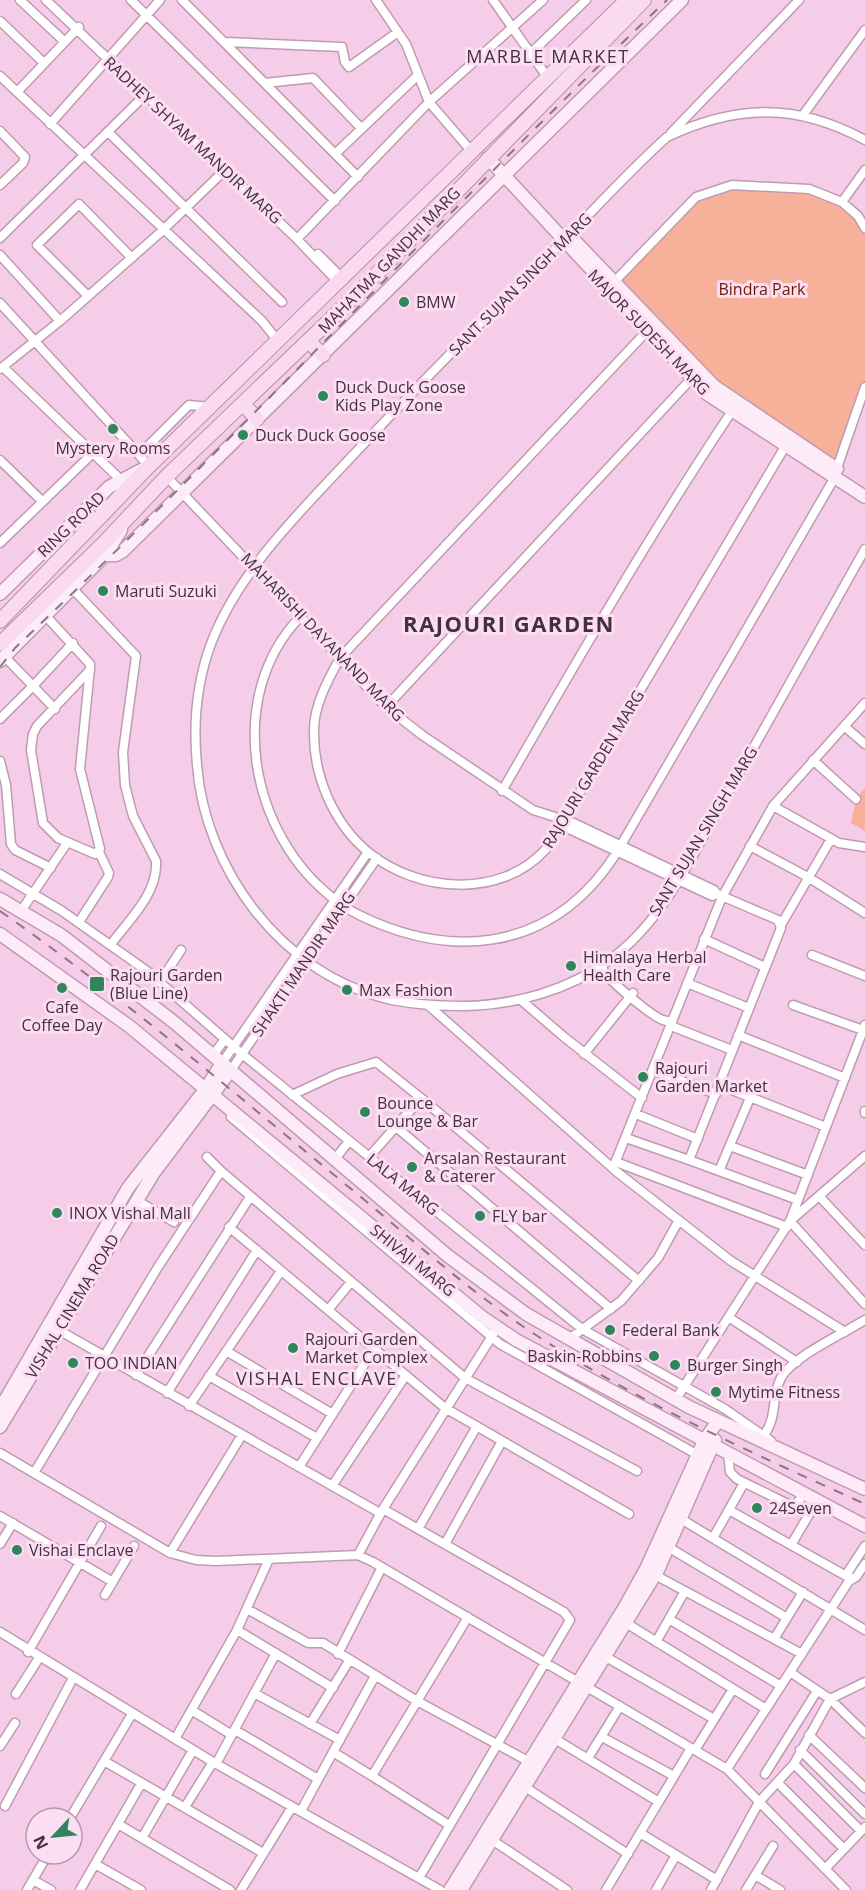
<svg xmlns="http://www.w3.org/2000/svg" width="865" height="1890" font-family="'Open Sans',sans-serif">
<rect width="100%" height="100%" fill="#f5cde8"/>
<path fill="#f7b19b" d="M732,185l73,4 37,13 23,26v159l-28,81 -123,-82 -100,-104 82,-85z
M865,788v43l-14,-8 5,-24z"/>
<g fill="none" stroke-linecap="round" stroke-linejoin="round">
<defs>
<path id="street" d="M20,0l45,42
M46,0l249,237 43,45
M131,0l204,201
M182,0l176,177
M376,0l30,44 23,58 43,50
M493,0l55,78
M0,21l44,42
M225,42l117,5 3,15 4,5 49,-35
M531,53l55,-53
M0,76l262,245 16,20
M265,83l48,-5 48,50
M17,92l62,-65
M803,115l62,-85
M50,124l110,-124
M0,131l25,26 -2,6 -23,22
M108,132l174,170
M671,133l128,-133
M865,140c-68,-37 -128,-36 -198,-3 -46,41 -87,89 -131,131 -62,61 -122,122 -181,185 -53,57 -114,115 -143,188 -15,39 -19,83 -15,124 8,104 84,207 187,233 27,7 54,8 81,8 50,-1 105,-16 146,-47 30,-22 52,-52 71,-84l183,-326
M335,154l83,-79
M842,202l23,-32
M299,237l130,-135 114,-102
M0,238l147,-145
M318,254l22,22
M0,255l60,66 -60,48
M614,282l82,-85 36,-12 77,4 33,13 16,14 7,12
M88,296l-51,-51 42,-41 53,54
M0,303l149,163
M60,321l102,-90 65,-63
M647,331l-307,327c-12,22 -26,47 -26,72 -1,45 19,93 54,122 50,41 133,47 178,-3l240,-404
M3,367l117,112
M139,455l50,-50 21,2
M0,460l42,41
M837,468l28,-81
M167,477l219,230 36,28 111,75 41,13 140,67 3,4 61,26 3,8 -92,232 109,40
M0,543l94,-91
M72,588l64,68 -13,96 2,33 8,31 23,45c2,32 -26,58 -44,82
M45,615l45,49v4l-10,101 20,80 -5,5 -37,-16 -15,-15 -12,-73 2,-16 4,-8 53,-56
M301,616c-78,80 -51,219 33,283
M386,707l306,-329
M55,709l-22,-23 40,-43
M0,719l33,-33 -29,-30
M844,726l21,18
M813,760l43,39
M0,761l6,24 5,59 4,6 36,18
M502,791c74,-129 148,-257 230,-380
M773,806l66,37 26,4
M567,823l4,7 141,66 5,-2
M750,846l58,31 57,36
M0,874l62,37 85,60 95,83 340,275 143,80 46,32
M342,906c101,57 209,50 275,-54l218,-375
M21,911l46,-68
M79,922l29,-45 1,-4 -10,-21
M781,925l50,-86
M704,939l61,28
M812,955l53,21
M603,969c2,9 50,48 60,51 3,1 6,1 9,3
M160,982l21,-32
M687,983l62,25
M521,1000l43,37 78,61
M428,1005l189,167 114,89 114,71
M793,1005l70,25
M865,1025l-75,196 75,83
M671,1026l61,24
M738,1035l107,43
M584,1054l49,-61
M213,1055l12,-16
M222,1063l146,-211
M231,1070l146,-212
M653,1070l63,24
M719,1085l107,42
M292,1095l45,-21 39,-12 45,36
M865,1111v2
M636,1114l62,25
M231,1117l269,227 198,111
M395,1126l216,183
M626,1138l63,22
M730,1146l78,29
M207,1157l14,14
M369,1157l52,-59 218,183
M335,1159l14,-18
M616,1162l171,65
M613,1168l109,-271 51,-91 92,-103
M719,1171l31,-73
M819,1196l46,49
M136,1200l38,22
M229,1227l216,181 184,106
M328,1310l23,-28
M730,1318l67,44
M55,1328l325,185
M569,1339l52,-38 37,-43 21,-38
M226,1351l105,62
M136,1375l114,-178
M209,1376l108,62
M167,1393l90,-143
M676,1399l114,-178 75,-65
M189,1406l92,-135
M764,1435c14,-19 7,-39 17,-57 11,-21 63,-45 84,-58
M0,1453l170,100 26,7 20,1 142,-6 15,7 354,207 119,121
M728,1453l2,19 7,7 53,26 6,-1 8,-10
M299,1467l75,-118
M34,1473l124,-206 63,-96 244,207 172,93
M332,1486l74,-111
M383,1509l181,103 6,8 -151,258
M729,1510l119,67
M0,1516l113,66
M681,1519l184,111
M418,1529l59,-103
M713,1538l31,-55
M0,1544l13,-21
M445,1544l57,-103
M791,1545l26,-44
M668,1547l119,71
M170,1553l72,-118
M358,1555l25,-46 111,-176
M655,1575l147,79
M849,1580l-1,-8 17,-26
M685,1591l-16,28 112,67
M105,1595l29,-49
M247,1609l61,34h15l94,58 111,60
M626,1623l140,86
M237,1630l96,58
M0,1632l213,130 227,128
M774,1639l29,-47
M656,1642l13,-23
M28,1652l73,-126
M338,1654l44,-87
M606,1657l108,62
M790,1672l40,27 35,34
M254,1693l86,47
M16,1694l23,-36
M193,1711l39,24
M310,1724l39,-63
M235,1730l83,49
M809,1735l56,53
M602,1737l72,39
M175,1739l62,-109 32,-71
M555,1739l104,63
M0,1746l15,-23
M695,1750l38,-61
M800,1750l65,64
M588,1758l32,-52
M104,1761l159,92
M216,1764l60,-111
M727,1769l122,-188 7,-4 9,-13
M765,1774l52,-83
M372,1776l-39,-24 42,-76
M778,1783l66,66
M525,1787l103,67
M5,1806l68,-128
M185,1807l28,-45
M301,1811l32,-59
M70,1818l62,-104
M118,1824l112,66
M449,1825l-77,-49 96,-159
M861,1831l-67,-67 36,-65 35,-17
M640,1833l77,47
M142,1838l51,-88
M492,1840l75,50
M95,1864l46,26
M825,1869l40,-42
M755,1875l25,15
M33,1880l18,10
M27,1890l21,-36
M80,1890l61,-106
M241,1890l51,-83
M606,1890l85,-142
M656,1890l20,-35
M711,1890l48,-88 35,-38
M746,1890l27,-44"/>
<path id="secondary" d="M488,158l219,236 158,103
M569,235l145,151 123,83
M105,555h11l7,-4 559,-551
M0,594l109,-107 36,-19
M0,661l105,-106 16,-25
M0,899l61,36 114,88 273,233 78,58 163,93 176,82
M0,934l129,92 353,291 34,23 349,186
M0,1409l128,-221 77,-98 17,-27
M0,1427l153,-253 78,-104
M450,1890l176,-285 20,-36 58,-128 14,-20
M461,1890l197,-320 57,-130"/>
<path id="primary" d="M308,341l15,14
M243,404l14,15
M0,621l149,-155 478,-466
M0,644l103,-100 64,-68 190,-182 287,-294"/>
</defs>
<use href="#street" stroke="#c09ab4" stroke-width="11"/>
<use href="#secondary" stroke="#c09ab4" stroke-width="15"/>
<use href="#primary" stroke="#b88fab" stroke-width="16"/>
<use href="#street" stroke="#fff" stroke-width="8"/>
<use href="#secondary" stroke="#fdecf8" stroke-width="12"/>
<use href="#primary" stroke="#fadaf0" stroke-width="14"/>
<path stroke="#8d7385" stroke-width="2" stroke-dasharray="10 10" stroke-linecap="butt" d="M0,667l15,-19c223,-210 430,-437 652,-648
M0,911c126,88 242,189 361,286 51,43 102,88 157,126 108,74 228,127 347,181"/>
</g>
<g fill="#2e865a" stroke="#fdddf3" stroke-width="2">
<circle cx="404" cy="302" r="6"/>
<circle cx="323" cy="396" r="6"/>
<circle cx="113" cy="429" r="6"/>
<circle cx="243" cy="435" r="6"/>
<circle cx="103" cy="591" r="6"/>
<circle cx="571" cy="966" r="6"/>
<rect x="89" y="976" width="16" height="16" rx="3"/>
<circle cx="62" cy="988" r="6"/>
<circle cx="347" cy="990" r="6"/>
<circle cx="643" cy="1077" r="6"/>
<circle cx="365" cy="1112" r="6"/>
<circle cx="412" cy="1167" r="6"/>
<circle cx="57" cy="1213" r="6"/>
<circle cx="480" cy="1216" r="6"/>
<circle cx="610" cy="1330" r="6"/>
<circle cx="293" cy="1348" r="6"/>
<circle cx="654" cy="1356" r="6"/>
<circle cx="73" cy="1363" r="6"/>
<circle cx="675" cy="1365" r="6"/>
<circle cx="716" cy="1392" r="6"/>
<circle cx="757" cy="1508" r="6"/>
<circle cx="17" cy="1550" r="6"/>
</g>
<g text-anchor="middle" stroke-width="6" stroke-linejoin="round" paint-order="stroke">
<g font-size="16" fill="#42323d" stroke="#fdddf3">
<text transform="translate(193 140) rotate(43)" y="6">RADHEY SHYAM MANDIR MARG</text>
<text transform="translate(389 260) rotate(-46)" y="6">MAHATMA GANDHI MARG</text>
<text transform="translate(520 284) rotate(-45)" y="6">SANT SUJAN SINGH MARG</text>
<text transform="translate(649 332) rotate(46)" y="6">MAJOR SUDESH MARG</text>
<text transform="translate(71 524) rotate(-44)" y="6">RING ROAD</text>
<text transform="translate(323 637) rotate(46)" y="6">MAHARISHI DAYANAND MARG</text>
<text transform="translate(593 769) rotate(-59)" y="6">RAJOURI GARDEN MARG</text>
<text transform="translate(703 831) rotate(-59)" y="6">SANT SUJAN SINGH MARG</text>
<text transform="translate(303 964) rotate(-56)" y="6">SHAKTI MANDIR MARG</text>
<text transform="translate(403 1184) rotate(39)" y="6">LALA MARG</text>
<text transform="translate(413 1260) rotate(39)" y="6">SHIVAJI MARG</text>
<text transform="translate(72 1306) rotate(-59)" y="6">VISHAL CINEMA ROAD</text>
</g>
<g font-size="16" fill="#6a1c00" stroke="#fdddf3">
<text x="762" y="295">Bindra Park</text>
</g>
<g font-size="16" fill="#42323d" stroke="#fdddf3" text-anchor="start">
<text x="416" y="308">BMW</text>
<text x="335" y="393">Duck Duck Goose<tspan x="335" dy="18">Kids Play Zone</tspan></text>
<text x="255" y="441">Duck Duck Goose</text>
<text x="113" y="454" text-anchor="middle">Mystery Rooms</text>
<text x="115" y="597">Maruti Suzuki</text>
<text x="583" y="963">Himalaya Herbal<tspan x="583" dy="18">Health Care</tspan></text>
<text x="110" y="981">Rajouri Garden<tspan x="110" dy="18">(Blue Line)</tspan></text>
<text x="359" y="996">Max Fashion</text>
<text x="62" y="1013" text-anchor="middle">Cafe<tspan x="62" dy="18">Coffee Day</tspan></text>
<text x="655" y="1074">Rajouri<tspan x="655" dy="18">Garden Market</tspan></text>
<text x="377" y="1109">Bounce<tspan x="377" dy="18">Lounge &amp; Bar</tspan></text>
<text x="424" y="1164">Arsalan Restaurant<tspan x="424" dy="18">&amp; Caterer</tspan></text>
<text x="69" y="1219">INOX Vishal Mall</text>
<text x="492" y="1222">FLY bar</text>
<text x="622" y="1336">Federal Bank</text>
<text x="305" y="1345">Rajouri Garden<tspan x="305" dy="18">Market Complex</tspan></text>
<text x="642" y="1362" text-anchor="end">Baskin-Robbins</text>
<text x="85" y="1369">TOO INDIAN</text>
<text x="687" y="1371">Burger Singh</text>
<text x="728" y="1398">Mytime Fitness</text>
<text x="769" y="1514">24Seven</text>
<text x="29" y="1556">Vishai Enclave</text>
</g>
<g font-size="18" letter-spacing="1.5" fill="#42323d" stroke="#fdddf3">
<text x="548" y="63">MARBLE MARKET</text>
<text x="317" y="1385">VISHAL ENCLAVE</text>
</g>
<g font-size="22" font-weight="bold" letter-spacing="1.5" fill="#42323d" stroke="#fdddf3">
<text x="509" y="632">RAJOURI GARDEN</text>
</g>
</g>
<g transform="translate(54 1836) rotate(244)"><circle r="28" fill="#fdddf3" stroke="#b299aa" stroke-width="1.5"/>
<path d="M0-4.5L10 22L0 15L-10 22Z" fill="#2e865a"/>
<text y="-9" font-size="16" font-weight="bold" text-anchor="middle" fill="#42323d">N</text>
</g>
</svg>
